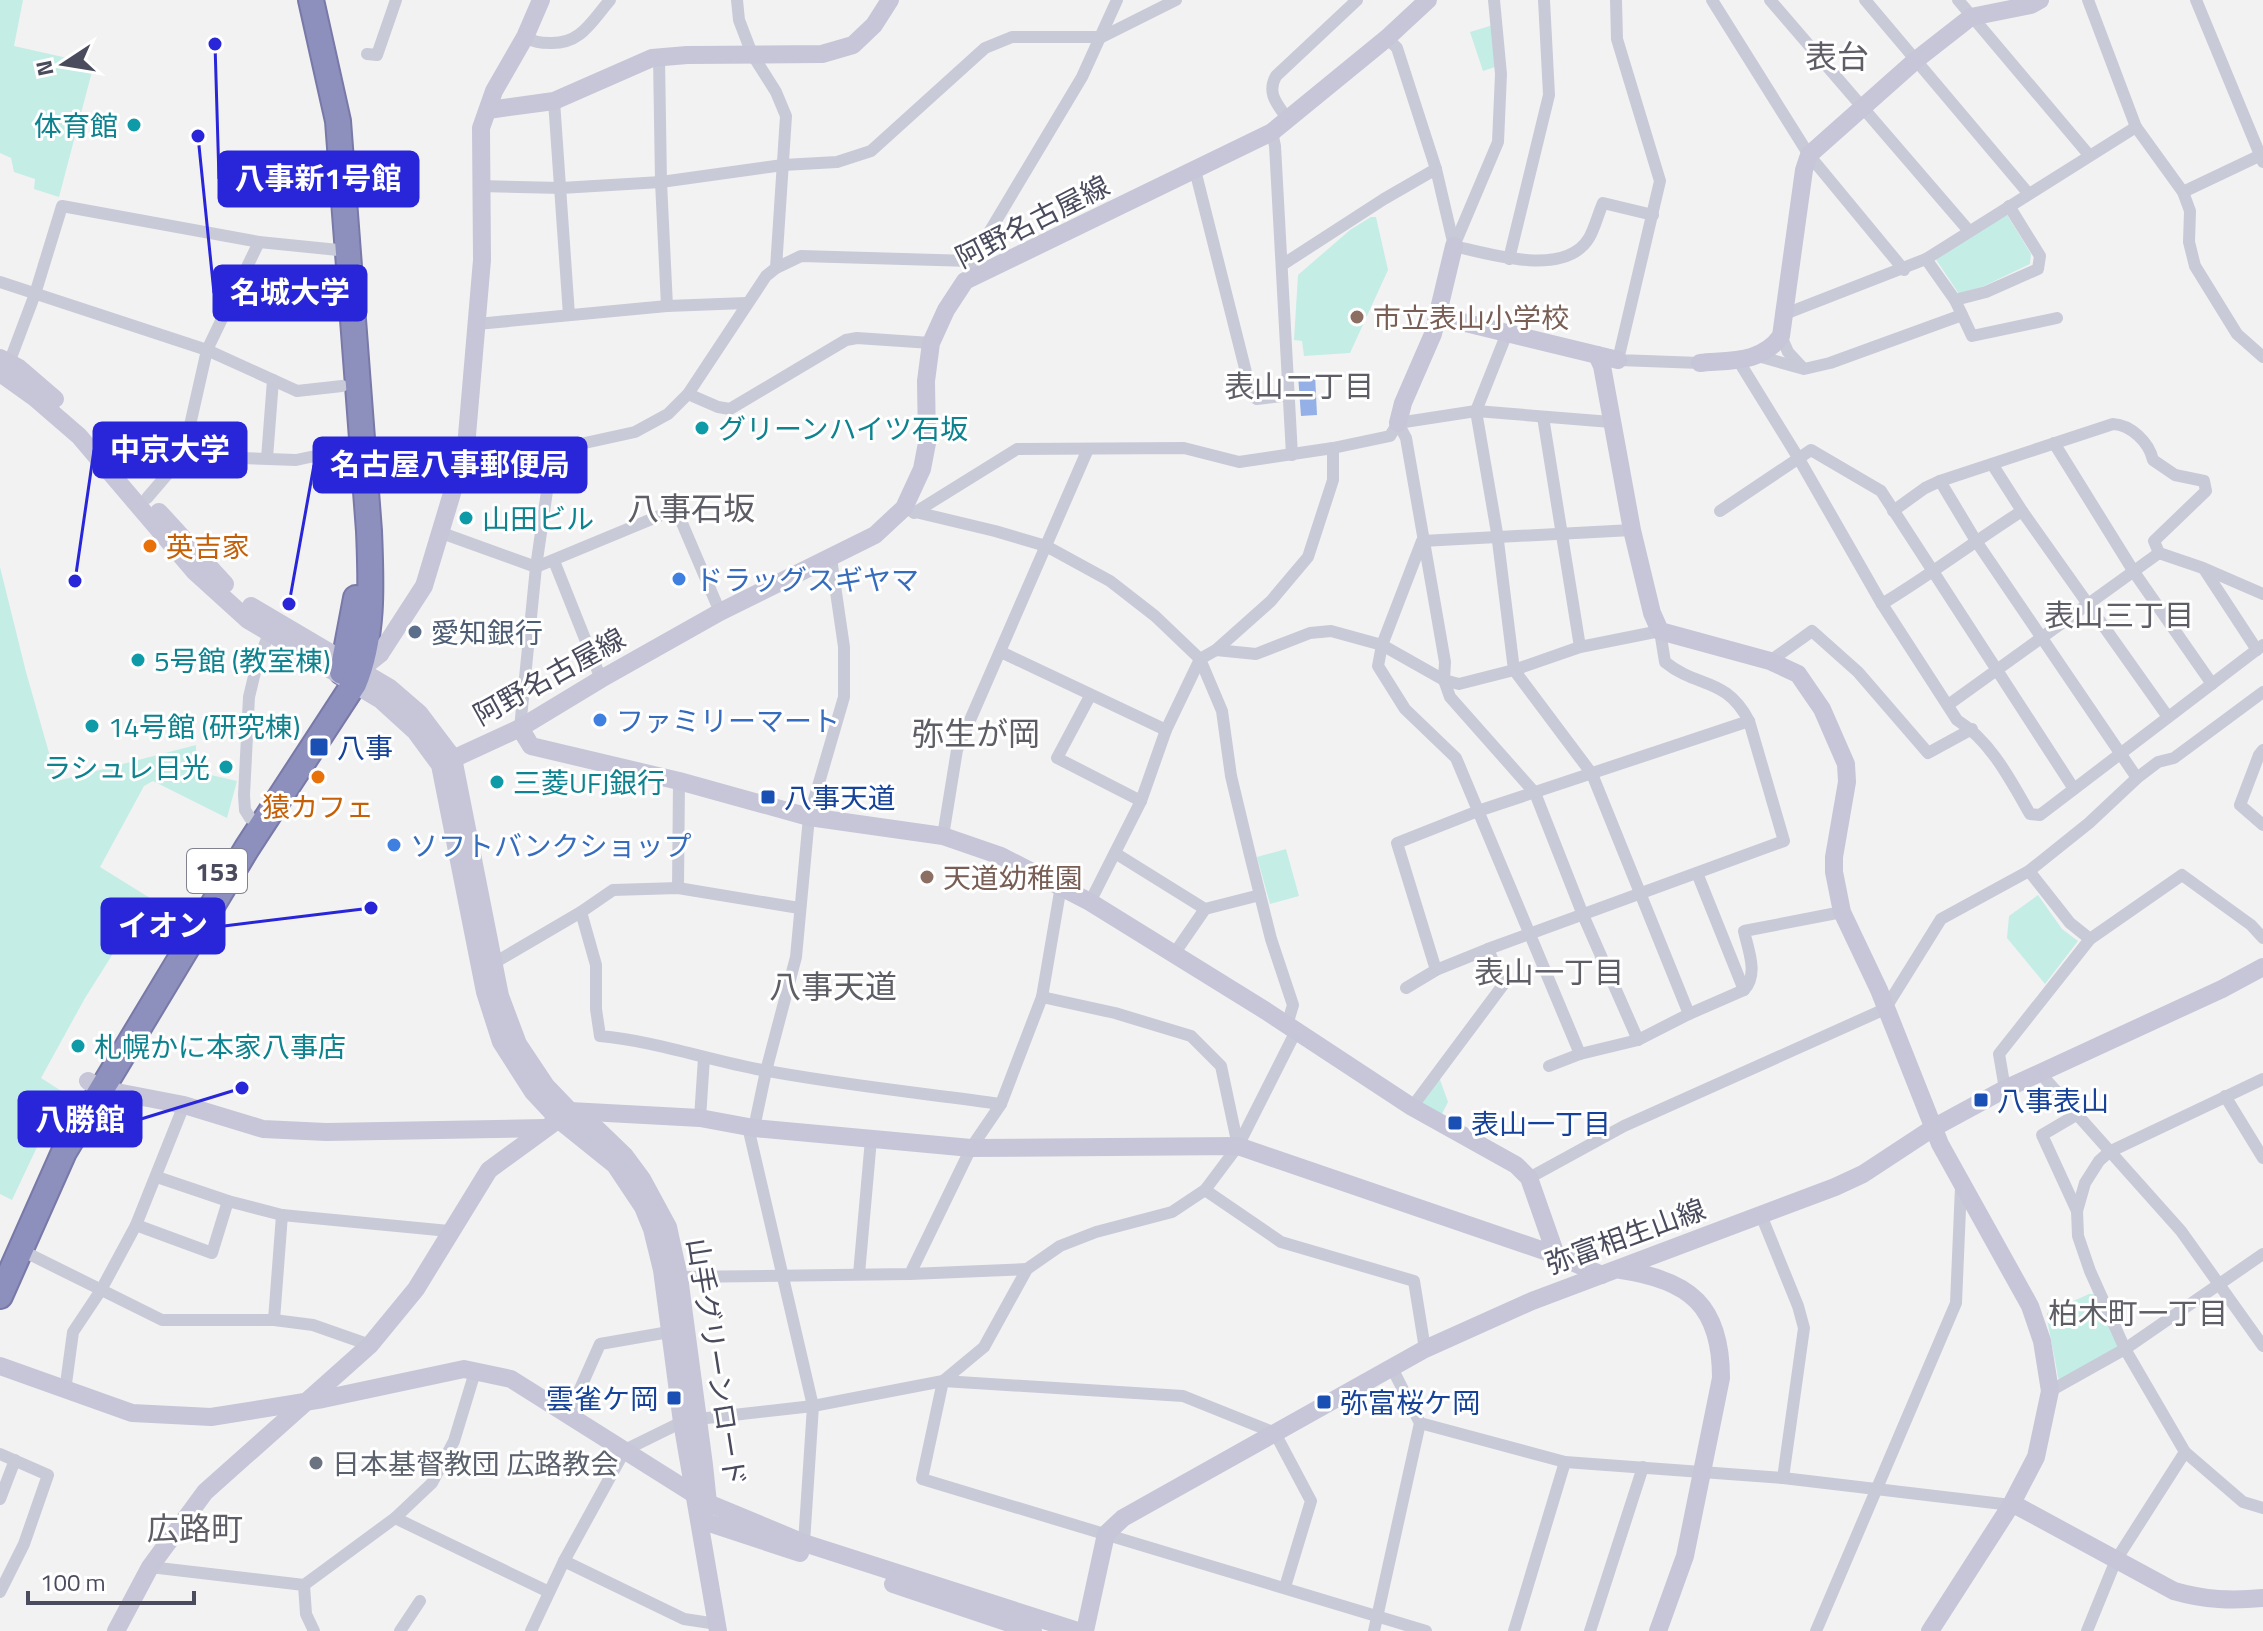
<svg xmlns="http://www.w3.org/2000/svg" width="2263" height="1631" viewBox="0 0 2263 1631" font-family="'Titillium Web','Noto Sans JP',sans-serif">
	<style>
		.green { fill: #c4ede6 }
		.water { fill: #94b0e7 }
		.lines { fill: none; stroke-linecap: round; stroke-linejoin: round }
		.highway-casing { stroke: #7879a8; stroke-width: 28 }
		.street { stroke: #c9cad8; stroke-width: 12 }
		.secondary { stroke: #c6c6d8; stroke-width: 18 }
		.highway { stroke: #8d8fbc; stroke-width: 24 }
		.culture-dot { fill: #0f9aa8; stroke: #fff; stroke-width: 3 }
		.education-dot { fill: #8d6e63; stroke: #fff; stroke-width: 3 }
		.food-dot { fill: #e8710a; stroke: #fff; stroke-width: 3 }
		.shop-dot { fill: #3f7fe0; stroke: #fff; stroke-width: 3 }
		.service-dot { fill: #5c6f8a; stroke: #fff; stroke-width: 3 }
		.transit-dot { fill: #1a4fb4; stroke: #fff; stroke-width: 3 }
		.worship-dot { fill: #6b7280; stroke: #fff; stroke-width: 3 }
		.labels { text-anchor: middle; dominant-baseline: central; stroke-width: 6; stroke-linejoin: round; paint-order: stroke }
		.shield { fill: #fff; stroke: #80828e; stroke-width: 2 }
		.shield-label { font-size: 26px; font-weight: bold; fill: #4a4c5e }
		.culture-label { font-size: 28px; fill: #0d838f; stroke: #fff; text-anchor: start }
		.street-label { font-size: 28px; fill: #4a4c5e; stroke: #fff }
		.education-label { font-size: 28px; fill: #785e54; stroke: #fff; text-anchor: start }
		.food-label { font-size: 28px; fill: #c56008; stroke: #fff; text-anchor: start }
		.shop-label { font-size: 28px; fill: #366cbe; stroke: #fff; text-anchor: start }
		.service-label { font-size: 28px; fill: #4e5e75; stroke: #fff; text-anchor: start }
		.transit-label { font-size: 28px; fill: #164399; stroke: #fff; text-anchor: start }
		.worship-label { font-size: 28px; fill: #5b616d; stroke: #fff; text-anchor: start }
		.neighbourhood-label { font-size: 30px; fill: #5e5e66; stroke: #fff }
		.quarter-label { font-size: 32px; fill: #5e5e66; stroke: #fff }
		.leader { fill: none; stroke: #2926d9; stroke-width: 3 }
		.callout-dot { fill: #2926d9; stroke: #fff; stroke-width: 3 }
		.callout { fill: #2926d9; stroke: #2926d9; stroke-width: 3 }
		.callout-label { font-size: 30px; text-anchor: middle; font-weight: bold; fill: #fff }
	</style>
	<rect width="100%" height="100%" fill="#f3f2f2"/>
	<g class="green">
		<path d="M0 0H23L14 46 94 64 59 197 34 189 35 179 14 172 11 158 0 153Z"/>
		<path d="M1493 25 1498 66 1483 71 1470 32Z"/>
		<path d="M2006 213 2031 254 2030 264 1984 286 1959 294 1935 258Z"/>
		<path d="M1371 217H1376L1388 270 1350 353 1304 356 1302 341 1294 340 1298 275 1350 230Z"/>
		<path d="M0 567 26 672 57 781 196 745V752L211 775 237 781 227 818 153 781 144 786 100 867 171 911 149 944 126 933 85 998 41 1078 63 1092 12 1200 0 1194Z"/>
		<path d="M1286 849 1299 896 1270 904 1257 857Z"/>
		<path d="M2038 895 2062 929 2078 941 2045 984 2007 938 2009 916Z"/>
		<path d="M1439 1077 1448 1102 1440 1118 1418 1106Z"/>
		<path d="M2089 1294H2097L2120 1343 2117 1350 2062 1382 2058 1378C2057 1366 2046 1320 2047 1313Z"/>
	</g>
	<path class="water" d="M1315 374 1317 415 1301 416 1298 375Z"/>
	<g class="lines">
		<defs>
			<g id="highway">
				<path d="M342 672 356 598"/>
				<path d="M0 1296 64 1152 247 848 354 684C374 637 371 581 369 531L338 121 311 0"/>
			</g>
		</defs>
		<use href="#highway" class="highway-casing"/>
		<g class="street">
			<path d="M737 0 739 20 752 54 776 92 786 116 776 268"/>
			<path d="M1616 0 1617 39 1660 181 1618 360 1700 363"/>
			<path d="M1712 0 1809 155 1904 270"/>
			<path d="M1770 0 1969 231"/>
			<path d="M1865 0 2028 193"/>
			<path d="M1958 0 2089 155"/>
			<path d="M2088 0 2136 127 2183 192 2190 211 2189 242 2195 266 2237 334 2263 357"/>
			<path d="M2196 0 2263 162"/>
			<path d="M525 37C534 42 540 43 550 43 581 44 591 22 610 0"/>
			<path d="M1387 38 1397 48 1436 169 1454 246"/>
			<path d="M367 54 377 55 396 0"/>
			<path d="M659 58 661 182 667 306"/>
			<path d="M554 101 569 315"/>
			<path d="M1289 121C1278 105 1266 94 1276 76L1357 0"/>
			<path d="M1272 132 1275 146 1292 455"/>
			<path d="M1195 170 1252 396 1257 399 1289 395"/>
			<path d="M479 186 561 188 661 182 783 165 837 162 871 151 985 48 1012 37H1102L1176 0"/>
			<path d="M2183 192 2263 154"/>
			<path d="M1454 246 1498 142 1501 74 1494 0"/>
			<path d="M1454 246C1489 254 1565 278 1589 238 1595 228 1598 214 1603 203L1653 215"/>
			<path d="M1509 259 1549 95 1544 0"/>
			<path d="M1926 259 1955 300 1972 336 2057 318"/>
			<path d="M1282 265 1384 199 1436 169"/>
			<path d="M969 266 1082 77 1117 0"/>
			<path d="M0 282 207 350 273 380 267 458"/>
			<path d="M1955 300 1986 292 2038 269 2040 256 2009 206"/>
			<path d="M1785 314 1926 259 2136 127"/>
			<path d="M477 324 667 306 746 303"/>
			<path d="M1507 333 1476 411 1497 533 1514 670 1592 774 1689 1014"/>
			<path d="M1781 336 1788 352 1802 367"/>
			<path d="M1758 356 1804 369 1830 363 1962 315"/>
			<path d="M1738 360 1799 459 1882 604 1957 720C1991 741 2011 781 2030 814L2040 815 2263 645"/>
			<path d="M9 363 35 294 62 206 259 242 348 251"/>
			<path d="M273 380 297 391 342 386"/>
			<path d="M688 394 718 407 730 409 846 340 857 338 931 343"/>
			<path d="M1543 417 1580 647"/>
			<path d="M1398 423 1406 438 1445 662 1444 680 1450 697 1535 793 1583 915 1638 1040"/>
			<path d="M2054 443 2134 572 2212 684"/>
			<path d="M466 447 553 450 635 432 668 414 688 394 766 276 776 268 801 256 971 261"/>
			<path d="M183 456 296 460 315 456"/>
			<path d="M1992 464 2022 511 2168 717"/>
			<path d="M1940 481 1976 541 2137 778"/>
			<path d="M147 498 183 456 207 350 259 242"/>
			<path d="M911 511 995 531 1046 546 1110 581 1155 616 1200 659 1222 711 1231 776 1249 851 1271 939 1293 1005 1287 1025"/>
			<path d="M1720 511 1811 450 1881 491 2074 789"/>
			<path d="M1893 511 1925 488 1940 481 2113 424C2131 425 2149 442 2153 460L2175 475 2204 481 2206 491 2154 541 2159 553 1948 705"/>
			<path d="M914 513 1017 449 1184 448 1239 462 1333 448 1390 436 1398 423 1476 411 1611 422"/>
			<path d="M439 532 536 567 676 509 720 612"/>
			<path d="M2159 553 2203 568 2263 594"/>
			<path d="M554 561 601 679"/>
			<path d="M2204 569 2257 650"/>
			<path d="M1882 604C1930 575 1975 541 2022 511"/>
			<path d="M1216 650 1256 654 1310 633 1331 631 1382 645 1444 680 1459 684 1514 670 1580 647 1660 631 1665 662C1698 689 1725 676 1749 721L1784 841 1488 949 1436 970 1406 988"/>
			<path d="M1001 652 1166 730"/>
			<path d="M1770 661 1812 631 1858 672 1928 753 1972 729"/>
			<path d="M1090 696 1057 758 1141 801"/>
			<path d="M520 728 536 567 553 450"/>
			<path d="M2263 750 2259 755 2240 805 2263 825"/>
			<path d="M250 818 245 810 244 795 249 697 256 668 269 633"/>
			<path d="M943 836 957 750 1088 449"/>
			<path d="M1115 853 1205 909"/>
			<path d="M2029 871 2070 923 2090 939"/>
			<path d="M1697 873 1744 990"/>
			<path d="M678 888 679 781"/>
			<path d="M1090 902 1141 801 1166 730 1200 659 1216 650 1271 601 1308 557 1333 480V448"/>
			<path d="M581 912 596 965V1009L600 1036C655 1041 708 1060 762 1070 841 1085 921 1093 1001 1104"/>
			<path d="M1174 954 1205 909 1260 895"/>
			<path d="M494 963 581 912 613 890 678 888 799 908"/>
			<path d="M1436 970 1397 843 1478 811 1749 721"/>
			<path d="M1042 997 1115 1013 1191 1036 1221 1066 1238 1146"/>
			<path d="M1296 1031 1238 1146 1205 1190 1172 1212 1096 1232 1060 1246 1027 1269 984 1347 943 1381 922 1479 1426 1631"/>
			<path d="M1580 1054 1456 758 1405 709 1378 666 1382 645 1422 541 1632 530"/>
			<path d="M1549 1066 1580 1054 1638 1040 1689 1014 1744 990C1759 974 1748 950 1744 931L1842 912"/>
			<path d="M2040 1073 2181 1231 2263 1346"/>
			<path d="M2263 1079 2109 1152 2099 1161 2085 1183 2077 1211 2078 1236 2090 1271 2125 1349 2185 1452 2243 1502 2263 1508"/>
			<path d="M2005 1089 1999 1054 2090 939 2182 875 2251 925 2263 938"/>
			<path d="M2225 1096 2263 1158"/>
			<path d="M1412 1107 1503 985 1488 949"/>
			<path d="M2076 1115 2042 1135 2077 1211"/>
			<path d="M700 1118 704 1058"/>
			<path d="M748 1127 813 1406 804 1543"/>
			<path d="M754 1128 766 1071 796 957 809 817 844 697V647L831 558"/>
			<path d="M157 1177 228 1201 282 1215 449 1231"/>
			<path d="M1529 1178 1624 1126 1885 1009 1941 919 2029 871 2089 823 2137 778 2158 762 2174 758 2263 692"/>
			<path d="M1205 1190 1281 1242 1414 1281 1425 1349"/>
			<path d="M1761 1215 1798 1306 1804 1328 1783 1478"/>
			<path d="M136 1225 212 1253 228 1201"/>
			<path d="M19 1249 162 1320H274L313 1325 370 1345"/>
			<path d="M859 1274 871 1139"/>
			<path d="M910 1274 1027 1269"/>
			<path d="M679 1277 910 1274 971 1148 1001 1104 1042 997 1061 886"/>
			<path d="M274 1320 282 1215"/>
			<path d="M65 1391 73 1332 101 1290 136 1225 184 1105"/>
			<path d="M2050 1391 2125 1349 2263 1254"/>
			<path d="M568 1416 600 1344 669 1332"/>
			<path d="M698 1419 813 1406 943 1381 1183 1396 1275 1433 1311 1501 1285 1587"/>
			<path d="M1420 1423 1565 1462 1783 1478 2011 1505"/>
			<path d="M0 1454 48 1475 24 1544 0 1592"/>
			<path d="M0 1499 15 1460"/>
			<path d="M395 1518 549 1592"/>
			<path d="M564 1561 684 1619 717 1624"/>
			<path d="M150 1567 304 1585 395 1518 432 1483 454 1441 475 1372"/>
			<path d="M304 1585 306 1614 314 1631"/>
			<path d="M400 1631 420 1601"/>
			<path d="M531 1631 564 1561 625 1450 682 1422"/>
			<path d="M1374 1631 1420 1423 1392 1368"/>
			<path d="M1514 1631 1565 1462"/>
			<path d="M1590 1631 1643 1467"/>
			<path d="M1816 1631 1956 1303 1961 1186"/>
			<path d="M2087 1631 2116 1560 2185 1452"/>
		</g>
		<g class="secondary">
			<path d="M488 110 554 101 652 58 687 55 822 54 853 45 874 25 890 0"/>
			<path d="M1437 316 1618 360"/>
			<path d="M1597 355 1602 366 1632 530 1652 613 1660 631 1770 661 1798 674 1822 709 1846 764 1847 782 1834 857V872L1842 912 1879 990 1940 1144 2030 1306 2042 1341 2050 1391 2036 1457 2011 1505 1930 1631"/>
			<path d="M0 358 19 368 55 399"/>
			<path d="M1700 363C1731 360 1762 363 1781 336L1804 170 1809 155 1916 60 1971 17 2031 5 2040 0"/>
			<path d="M0 373 35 398 79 436 194 571 248 620 381 700 415 731 440 765 485 992 501 1042 533 1092 559 1120 615 1165 643 1207 652 1229 662 1270 682 1422 718 1631"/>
			<path d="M1398 423 1403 403 1433 334 1454 246"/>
			<path d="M159 512 225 584"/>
			<path d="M251 606 390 688 419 713 453 758 500 996 518 1044 546 1086 570 1111 598 1130 625 1156 642 1179 668 1227 679 1277 704 1465 708 1503 703 1515"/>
			<path d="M360 670 380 654 424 586 466 447 482 260 481 128 494 91 525 37 541 0"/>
			<path d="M520 728 531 746 679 781 809 817 943 836 1001 856 1090 902 1266 1011 1412 1107 1516 1165 1529 1178 1556 1255 1602 1275"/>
			<path d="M442 764 520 728 601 679 720 612 875 535 904 508 922 469 927 443 926 381 931 343 946 310 965 281 1272 132 1387 38 1428 0"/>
			<path d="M88 1081 101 1089 184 1105 263 1129 326 1132 545 1128"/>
			<path d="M1621 1270C1690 1280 1721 1306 1721 1378L1685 1556 1658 1631"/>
			<path d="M0 1366 132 1413 211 1417 323 1399 464 1369 511 1379 708 1503 804 1543 1078 1631"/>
			<path d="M2011 1505 2019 1507 2174 1591C2205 1600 2232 1601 2263 1598"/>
			<path d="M700 1520 800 1553"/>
			<path d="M893 1584 1033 1631"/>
			<path d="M116 1631 150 1567 205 1492 370 1345 416 1289 489 1170 570 1111 700 1118 754 1128 971 1148 1238 1146 1556 1255"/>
			<path d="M1085 1631 1106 1534 1123 1518 1425 1349 1532 1301 1835 1187 1863 1174 1933 1128 2005 1089 2222 989 2263 967"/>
		</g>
		<use href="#highway" class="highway"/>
	</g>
	<g class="culture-dot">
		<circle cx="134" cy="125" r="8"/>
		<circle cx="702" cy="428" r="8"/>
		<circle cx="466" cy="518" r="8"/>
		<circle cx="138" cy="660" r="8"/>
		<circle cx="92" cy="726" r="8"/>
		<circle cx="226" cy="767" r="8"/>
		<circle cx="497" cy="782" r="8"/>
		<circle cx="78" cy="1046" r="8"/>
	</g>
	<g class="education-dot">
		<circle cx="1357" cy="317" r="8"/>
		<circle cx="927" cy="877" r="8"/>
	</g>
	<g class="food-dot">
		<circle cx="150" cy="546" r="8"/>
		<circle cx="318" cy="777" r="8"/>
	</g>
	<g class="shop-dot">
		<circle cx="679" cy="579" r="8"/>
		<circle cx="600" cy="720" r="8"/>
		<circle cx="394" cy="845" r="8"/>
	</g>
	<circle class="service-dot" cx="415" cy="632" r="8"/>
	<g class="transit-dot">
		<rect x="309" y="737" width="20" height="20" rx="4"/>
		<rect x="760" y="789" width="16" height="16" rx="4"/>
		<rect x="1973" y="1092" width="16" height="16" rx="4"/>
		<rect x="1447" y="1115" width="16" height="16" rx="4"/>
		<rect x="666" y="1390" width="16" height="16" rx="4"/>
		<rect x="1316" y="1394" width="16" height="16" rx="4"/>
	</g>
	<circle class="worship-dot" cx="316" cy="1463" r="8"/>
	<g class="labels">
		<rect class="shield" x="187" y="849" width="60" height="44" rx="6"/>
		<g class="shield-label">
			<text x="217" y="871">153</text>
		</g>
		<g class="culture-label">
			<text x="118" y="125" text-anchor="end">体育館</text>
			<text x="718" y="428">グリーンハイツ石坂</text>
			<text x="482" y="518">山田ビル</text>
			<text x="154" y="660">5号館 (教室棟)</text>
			<text x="108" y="726">14号館 (研究棟)</text>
			<text x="210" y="767" text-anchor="end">ラシュレ日光</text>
			<text x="513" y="782">三菱UFJ銀行</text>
			<text x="94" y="1046">札幌かに本家八事店</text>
		</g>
		<g class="street-label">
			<text transform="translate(1032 221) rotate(-27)">阿野名古屋線</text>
			<text transform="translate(549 676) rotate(-29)">阿野名古屋線</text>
			<text transform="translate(1625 1236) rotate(-20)">弥富相生山線</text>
			<text transform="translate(717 1362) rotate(81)">山手グリーンロード</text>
		</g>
		<g class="education-label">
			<text x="1373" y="317">市立表山小学校</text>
			<text x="943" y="877">天道幼稚園</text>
		</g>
		<g class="food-label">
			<text x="166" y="546">英吉家</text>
			<text x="318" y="806" text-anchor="middle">猿カフェ</text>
		</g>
		<g class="shop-label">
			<text x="695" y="579">ドラッグスギヤマ</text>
			<text x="616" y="720">ファミリーマート</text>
			<text x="410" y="845">ソフトバンクショップ</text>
		</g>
		<g class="service-label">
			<text x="431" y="632">愛知銀行</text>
		</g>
		<g class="transit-label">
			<text x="337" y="747">八事</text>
			<text x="784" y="797">八事天道</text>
			<text x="1997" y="1100">八事表山</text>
			<text x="1471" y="1123">表山一丁目</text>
			<text x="658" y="1398" text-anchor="end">雲雀ケ岡</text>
			<text x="1340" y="1402">弥富桜ケ岡</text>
		</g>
		<g class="worship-label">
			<text x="332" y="1463">日本基督教団 広路教会</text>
		</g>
		<g class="neighbourhood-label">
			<text x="1299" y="386">表山二丁目</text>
			<text x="2119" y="615">表山三丁目</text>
			<text x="1549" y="972">表山一丁目</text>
			<text x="2138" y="1313">柏木町一丁目</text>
		</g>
		<g class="quarter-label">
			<text x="1837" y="56">表台</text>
			<text x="691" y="508">八事石坂</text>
			<text x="976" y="733">弥生が岡</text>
			<text x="833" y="986">八事天道</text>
			<text x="195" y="1528">広路町</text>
		</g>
	</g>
	<path class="leader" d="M215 44L219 179M198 136L214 293M75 581L94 450M289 604L314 465M371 908L224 926M242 1088L141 1119"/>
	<g class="callout-dot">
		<circle cx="215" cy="44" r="8"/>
		<circle cx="198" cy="136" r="8"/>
		<circle cx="75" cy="581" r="8"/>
		<circle cx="289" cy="604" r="8"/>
		<circle cx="371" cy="908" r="8"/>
		<circle cx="242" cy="1088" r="8"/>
	</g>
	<g class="callout">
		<rect x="219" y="152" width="199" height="54" rx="8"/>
		<rect x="214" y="266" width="152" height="54" rx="8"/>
		<rect x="94" y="423" width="152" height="54" rx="8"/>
		<rect x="314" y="438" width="272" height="54" rx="8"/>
		<rect x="102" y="899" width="122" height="54" rx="8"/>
		<rect x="19" y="1092" width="122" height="54" rx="8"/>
	</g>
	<g class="callout-label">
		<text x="318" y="189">八事新1号館</text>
		<text x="290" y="303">名城大学</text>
		<text x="170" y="460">中京大学</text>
		<text x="450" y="475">名古屋八事郵便局</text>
		<text x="163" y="936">イオン</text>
		<text x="80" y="1130">八勝館</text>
	</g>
	<g transform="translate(64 64) rotate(258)" stroke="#ffffff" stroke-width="6" paint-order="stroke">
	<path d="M0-6L14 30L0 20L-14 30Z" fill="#4a4c5e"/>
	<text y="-12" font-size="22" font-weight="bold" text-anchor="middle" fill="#4a4c5e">N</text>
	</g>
	<path d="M28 1591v12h166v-12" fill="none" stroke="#4a4c5e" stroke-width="4"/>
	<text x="40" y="1591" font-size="24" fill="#4a4c5e" stroke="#ffffff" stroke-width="6" paint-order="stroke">100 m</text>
</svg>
